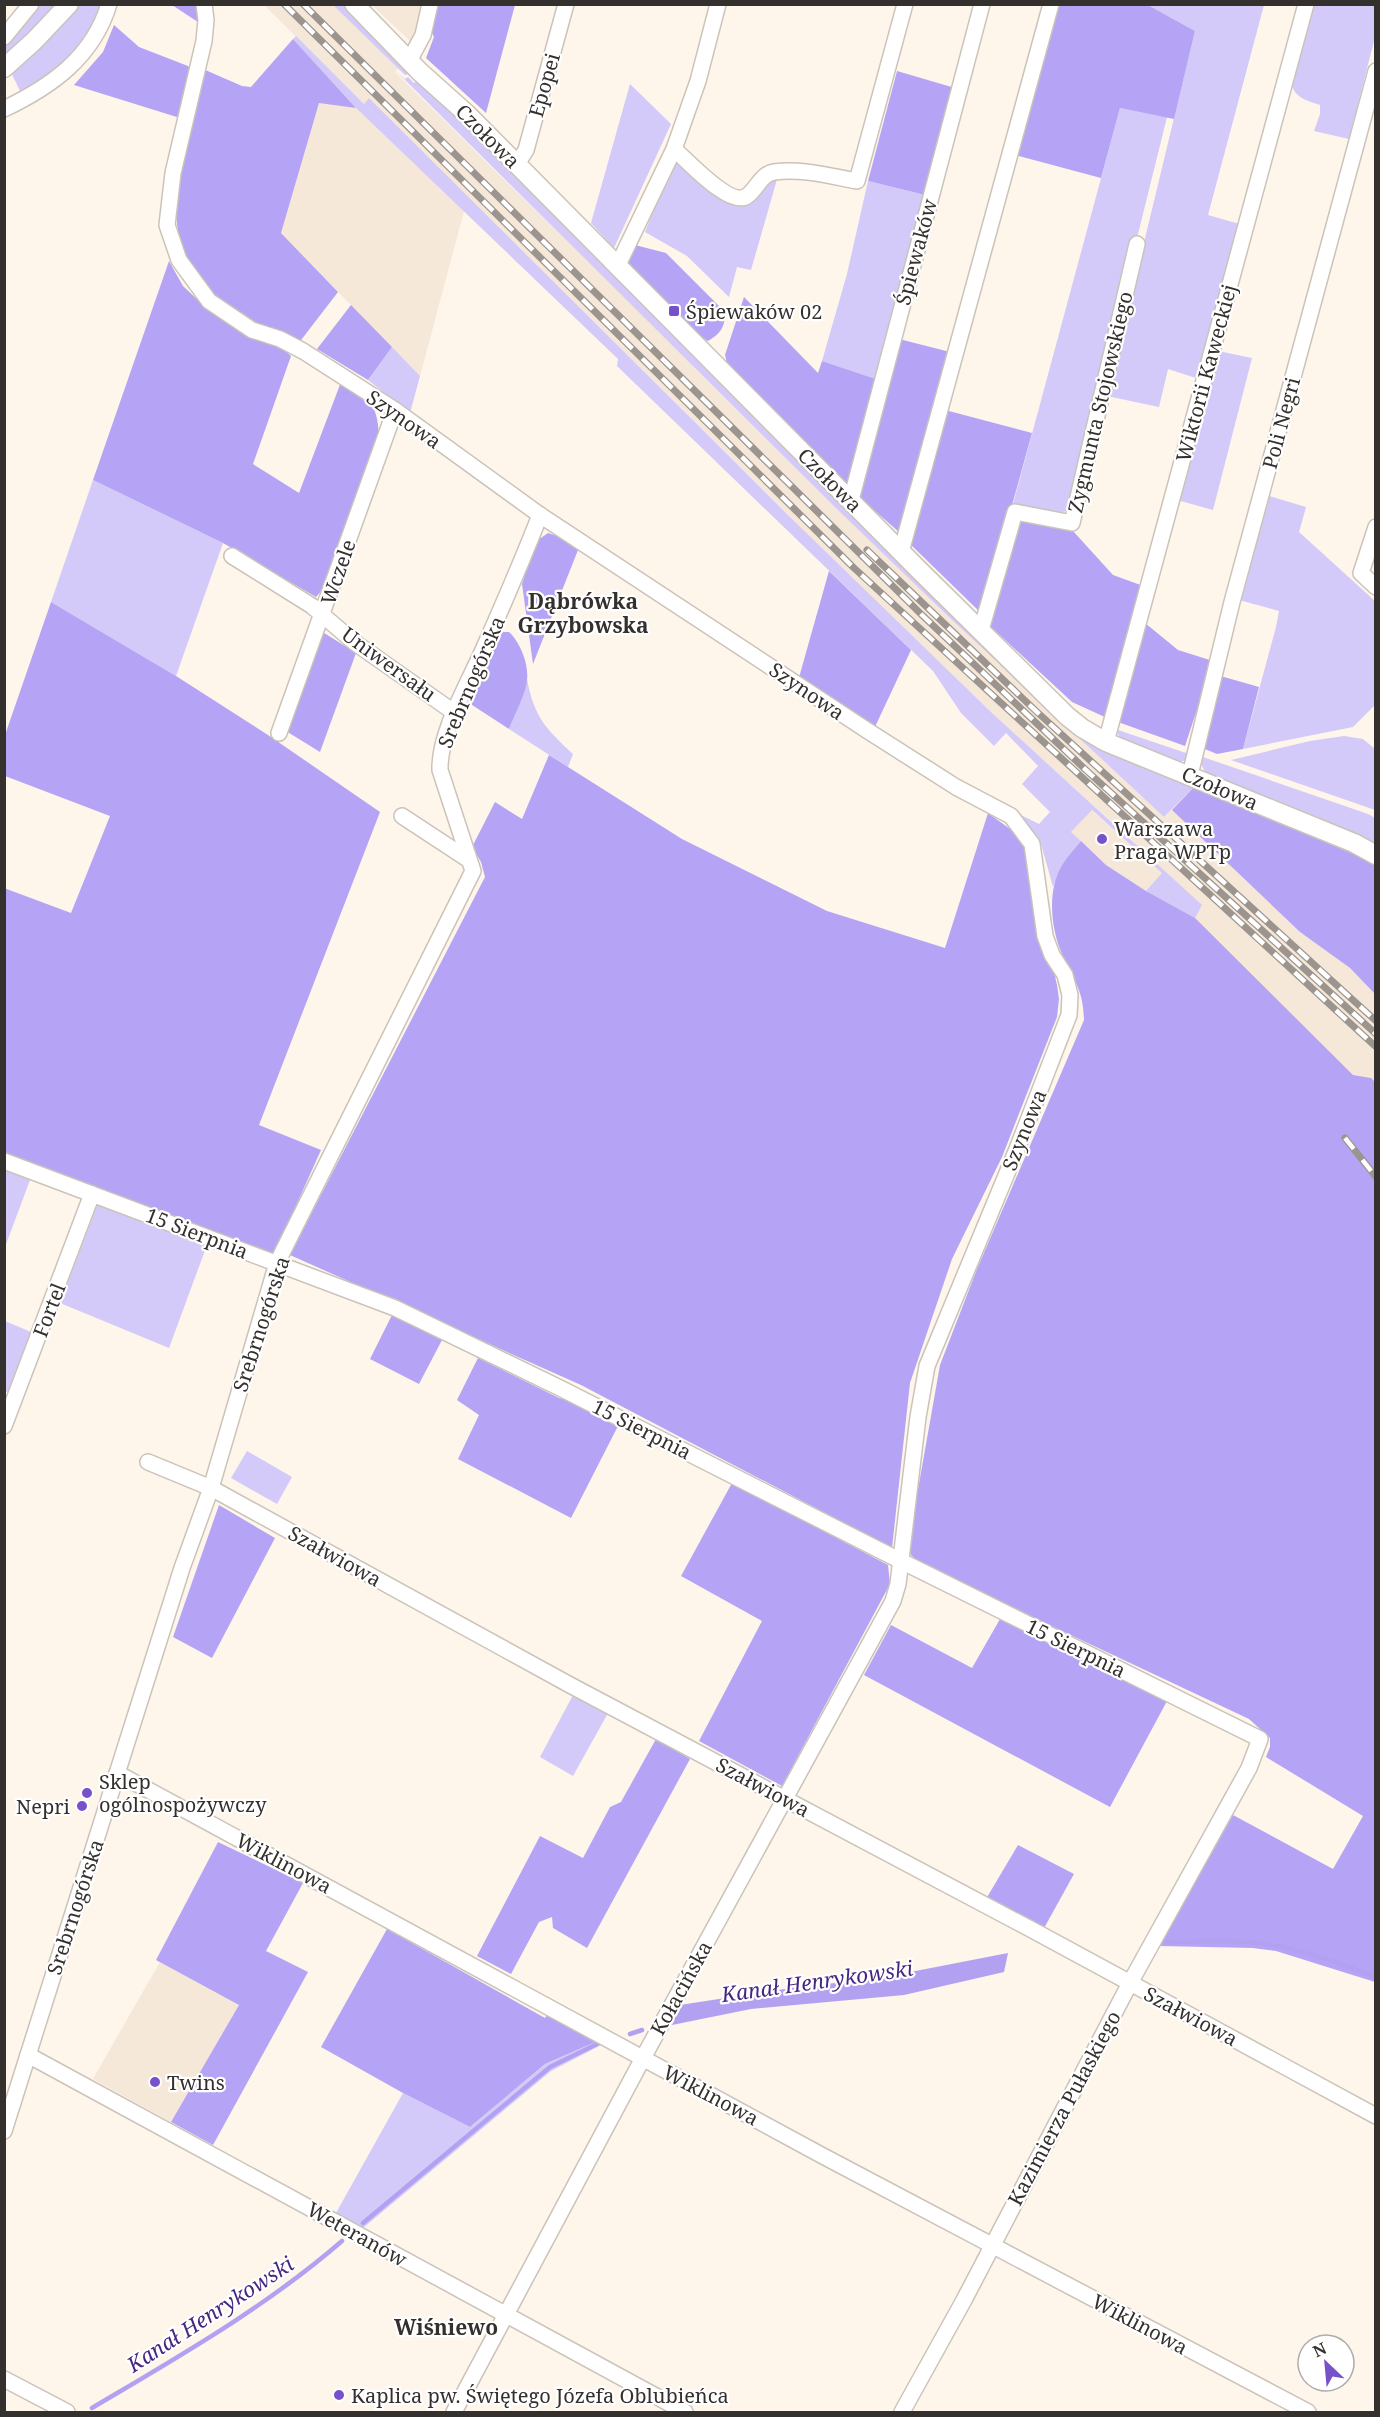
<svg xmlns="http://www.w3.org/2000/svg" width="1380" height="2417" viewBox="0 0 1380 2417" font-family="'Noto Serif',serif">
	<style>
		.built { fill: #f6e8d8 }
		.green { fill: #d3cafa }
		.forest { fill: #b5a4f5 }
		.water { fill: #b2a1f1 }
		.lines { fill: none; stroke-linecap: round; stroke-linejoin: round }
		.stream { stroke: #b2a1f1; stroke-width: 4.5 }
		.minor-casing { stroke: #cbc3b9; stroke-width: 18 }
		.tertiary-casing { stroke: #cbc3b9; stroke-width: 21 }
		.minor { stroke: #fff; stroke-width: 15 }
		.tertiary { stroke: #fff; stroke-width: 18 }
		.rail-casing { stroke: #9c958f; stroke-width: 7 }
		.rail { stroke: #fff; stroke-width: 4.5; stroke-dasharray: 14; stroke-linecap: butt }
		.poi-dot { fill: #7651ca; stroke: #fff; stroke-width: 2 }
		.labels { text-anchor: middle; dominant-baseline: central; stroke-width: 4.5; stroke-linejoin: round; paint-order: stroke }
		.street-label { font-size: 20px; fill: #34302d; stroke: #fff }
		.poi-label { font-size: 20px; fill: #34302d; stroke: #fff; text-anchor: start }
		.neighbourhood-label { font-size: 21px; font-weight: bold; fill: #34302d; stroke: #fff }
		.water-label { font-size: 21px; font-style: italic; fill: #452782; stroke: #fff }
	</style>
	<rect width="100%" height="100%" fill="#fef5eb"/>
	<g class="built">
		<path d="M264 5H333L399 68 395 72 951 619 1164 817 1172 810 1300 932 1350 968 1375 994V1082L1370 1078 1353 1075 1146 891 1106 865 1071 832 1091 810 1132 846 1135 843 991 712 789 516 370 99 364 104Z"/>
		<path d="M372 5H424L413 44Z"/>
		<path d="M319 102 356 108 464 211 420 376 281 233Z"/>
		<path d="M160 1962 239 2005 171 2122 93 2079Z"/>
	</g>
	<g class="green">
		<path d="M37 5H102C81 53 63 65 21 93L5 60V46L22 29Z"/>
		<path d="M333 5H344L412 73 405 75Z"/>
		<path d="M1148 5H1264L1208 215 1243 225 1199 379 1168 369 1159 407 1107 396 1195 31Z"/>
		<path d="M1310 5H1375V37L1349 139 1314 131 1320 114V105C1305 100 1293 97 1291 81Z"/>
		<path d="M296 36 364 104 369 98 789 516 991 712 1202 905 1195 918 1146 891 1162 873 1092 810 1071 832 1081 841 1061 867 1053 887 1041 844 1017 813 1039 824 1050 812 1022 784 1038 766 1006 733 994 746 961 713 933 671 617 366 618 359 356 108 293 39Z"/>
		<path d="M396 71 405 79 408 77 414 83 419 79 1081 739 1194 787 1164 817 951 619 838 510Z"/>
		<path d="M630 84 671 124 614 248 591 223Z"/>
		<path d="M1120 108 1167 117 1084 452 1066 511 1057 514 1013 504Z"/>
		<path d="M677 162C694 177 721 212 746 203 757 199 769 184 778 176L751 270 737 267 729 297 687 256 645 232 671 166Z"/>
		<path d="M868 181 925 195 879 380 822 361 847 274Z"/>
		<path d="M392 347 420 376 410 413 368 380Z"/>
		<path d="M1218 351 1252 358 1213 510 1177 500Z"/>
		<path d="M93 480 223 543 176 676 51 602Z"/>
		<path d="M1266 495 1306 507 1299 532 1375 601V705L1353 727 1243 749 1276 627 1279 611 1239 600Z"/>
		<path d="M527 679C534 717 546 729 573 754L568 767 509 729Z"/>
		<path d="M1115 729 1189 754 1184 761H1177L1121 739Z"/>
		<path d="M1344 736 1363 739 1375 749V810L1231 760 1310 741Z"/>
		<path d="M1200 756 1368 814 1375 818V845L1205 772 1200 762Z"/>
		<path d="M5 1170 30 1180 5 1247 4 1170Z"/>
		<path d="M98 1203 207 1245 169 1348 60 1303Z"/>
		<path d="M5 1321 31 1332 8 1392 4 1391Z"/>
		<path d="M247 1451 292 1477 277 1504 231 1478Z"/>
		<path d="M573 1695 608 1713 573 1776 540 1757Z"/>
		<path d="M600 2040 605 2043 551 2071 363 2228 336 2213 403 2093 470 2127 545 2064Z"/>
	</g>
	<g class="forest">
		<path d="M172 5H198L201 24Z"/>
		<path d="M434 5H515L486 113 426 58 434 37 428 25Z"/>
		<path d="M1056 5H1148L1195 31 1174 119 1120 108 1101 178 1015 155Z"/>
		<path d="M114 25 139 47 188 66 192 71 180 118 74 85 103 52Z"/>
		<path d="M293 39 356 108 319 103 281 233 338 292 298 344C268 330 226 309 204 285 151 227 186 135 203 69L242 86 251 87Z"/>
		<path d="M897 71 955 88 925 195 868 181Z"/>
		<path d="M635 245 666 253 725 312C725 327 721 333 708 341L701 337 625 260Z"/>
		<path d="M169 261 183 286 202 304 253 338 280 346 291 356 253 464 299 493 341 382C368 401 377 400 379 435L324 588 316 597 223 543 93 480Z"/>
		<path d="M744 297 818 373 822 361 879 380 850 478 846 483 728 367 725 355Z"/>
		<path d="M351 305 392 347 368 380 317 349Z"/>
		<path d="M899 339 950 352 900 533 856 494Z"/>
		<path d="M945 410 1032 433 982 614 908 542Z"/>
		<path d="M1025 519 1073 531 1113 575 1146 587 1107 718 1072 702 989 625 1016 522Z"/>
		<path d="M548 533 560 537 578 550 533 664 522 584 535 542Z"/>
		<path d="M829 571 911 650 874 729 798 681Z"/>
		<path d="M51 602 176 676 271 737 380 812 259 1125 321 1150 273 1257 5 1155 4 888 71 913 110 816 5 776V735Z"/>
		<path d="M1145 623 1178 650 1213 661 1185 746 1118 722Z"/>
		<path d="M321 631 356 653 320 752 286 731Z"/>
		<path d="M501 632H509C520 642 529 664 527 680 526 694 514 715 509 729L469 703 497 636Z"/>
		<path d="M1217 675 1259 687 1243 749 1217 754 1200 747Z"/>
		<path d="M549 755 682 839 827 911 945 948 988 813 1024 839 1057 985 1059 999 1057 1017 1002 1157 952 1259 910 1383 892 1548 581 1385 290 1255 485 877 481 862 472 847 495 802 522 819Z"/>
		<path d="M1194 787 1375 863V994L1350 968 1300 932 1172 810Z"/>
		<path d="M1081 841 1106 865 1146 891 1195 918 1353 1075 1371 1078 1375 1082V1982L1276 1951 1253 1948 1159 1946 1233 1815 1333 1869 1363 1816 1266 1757 1270 1747V1738L1249 1719 922 1565 911 1555 908 1546 940 1365 977 1269 1084 1020C1083 988 1074 982 1062 954 1051 929 1047 892 1061 867 1066 858 1074 850 1081 841Z"/>
		<path d="M392 1315 442 1340 419 1384 370 1359Z"/>
		<path d="M478 1358 559 1398 570 1401 618 1426 571 1518 458 1459 479 1415 457 1400Z"/>
		<path d="M732 1483 888 1565 890 1584 782 1786 699 1741 762 1621 681 1576Z"/>
		<path d="M219 1505 275 1538 212 1658 173 1637Z"/>
		<path d="M1000 1619 1167 1701 1110 1807 864 1675 891 1625 972 1668Z"/>
		<path d="M656 1739 690 1759 587 1948 553 1928 552 1917 539 1922 511 1974 477 1956 540 1836 583 1858 610 1807 621 1802Z"/>
		<path d="M218 1842 303 1883 266 1951 308 1972 213 2145 171 2122 239 2005 156 1960Z"/>
		<path d="M1018 1845 1074 1874 1043 1930 986 1899Z"/>
		<path d="M387 1929 545 2018 550 2011 600 2040 545 2064 470 2127 403 2093 321 2047Z"/>
	</g>
	<path class="water" d="M1008 1953 1004 1972 904 1995 751 2009 672 2025 680 2005 817 1984 859 1982Z"/>
	<g class="lines">
		<g class="stream">
			<path d="M1167 1942C1194 1942 1223 1940 1251 1942 1292 1946 1337 1962 1376 1977"/>
			<path d="M630 2034 642 2030"/>
			<path d="M363 2223 550 2067 601 2042"/>
			<path d="M92 2408C178 2357 266 2307 342 2241"/>
		</g>
		<defs>
			<g id="minor">
				<path d="M204 4 206 20 204 41 173 173 167 225 179 260 209 301 252 330 280 339 303 351 395 410 540 515 868 731 956 787 1011 816 1032 844 1045 936 1052 955 1065 975 1070 995 1069 1015 1017 1149 927 1366 918 1417 898 1584 893 1601 643 2058 454 2412"/>
				<path d="M4 37 31 4"/>
				<path d="M409 61 423 35 430 4"/>
				<path d="M4 109C52 86 93 57 109 4"/>
				<path d="M674 149C687 160 730 208 747 196 757 189 761 174 774 172 801 168 830 176 857 181L905 4"/>
				<path d="M517 164 526 150 566 4"/>
				<path d="M617 267 674 149 698 81 718 4"/>
				<path d="M851 500 982 4"/>
				<path d="M1376 527 1361 573 1376 587"/>
				<path d="M901 552 1051 4"/>
				<path d="M232 556 312 606 354 642 455 713"/>
				<path d="M981 630 1015 512 1072 523 1137 244"/>
				<path d="M279 733 395 410"/>
				<path d="M1106 742 1306 4"/>
				<path d="M1190 775 1232 602 1376 71"/>
				<path d="M402 816 469 860"/>
				<path d="M4 1161 395 1308 560 1388 899 1560 1260 1739 1249 1768 1130 1983 964 2300 902 2412"/>
				<path d="M4 1426 92 1194"/>
				<path d="M148 1462 211 1488 570 1685 1038 1933 1376 2116"/>
				<path d="M117 1773 823 2156 1308 2412"/>
				<path d="M28 2055 685 2412"/>
				<path d="M4 2131 182 1568 211 1488 277 1263 473 871 440 770C439 733 468 684 483 650 503 605 522 561 540 515"/>
				<path d="M4 2379 67 2412"/>
			</g>
			<g id="tertiary">
				<path d="M354 4 420 72 467 114 918 569 1067 716 1082 728 1106 742 1354 843 1376 855"/>
				<path d="M4 68 34 41 69 4"/>
			</g>
		</defs>
		<use href="#minor" class="minor-casing"/>
		<use href="#tertiary" class="tertiary-casing"/>
		<use href="#minor" class="minor"/>
		<use href="#tertiary" class="tertiary"/>
		<defs>
			<g id="rail">
				<path d="M284 4 854 568 1376 1047"/>
				<path d="M303 4 922 615 1087 771 1376 1034"/>
				<path d="M867 550 1037 712 1376 1021"/>
				<path d="M1345 1138 1376 1177"/>
			</g>
		</defs>
		<use href="#rail" class="rail-casing"/>
		<use href="#rail" class="rail"/>
	</g>
	<g class="poi-dot">
		<rect x="668" y="305" width="12" height="12" rx="3"/>
		<circle cx="1102" cy="839" r="6"/>
		<circle cx="87" cy="1793" r="6"/>
		<circle cx="82" cy="1806" r="6"/>
		<circle cx="155" cy="2082" r="6"/>
		<circle cx="339" cy="2395" r="6"/>
	</g>
	<g class="labels">
		<g class="street-label">
			<text transform="translate(544 85) rotate(-74)">Epopei</text>
			<text transform="translate(488 136) rotate(45)">Czołowa</text>
			<text transform="translate(916 252) rotate(-75)">Śpiewaków</text>
			<text transform="translate(1206 373) rotate(-75)">Wiktorii Kaweckiej</text>
			<text transform="translate(1100 402) rotate(-77)">Zygmunta Stojowskiego</text>
			<text transform="translate(404 419) rotate(35)">Szynowa</text>
			<text transform="translate(1281 423) rotate(-75)">Poli Negri</text>
			<text transform="translate(830 480) rotate(45)">Czołowa</text>
			<text transform="translate(338 572) rotate(-71)">Wczele</text>
			<text transform="translate(389 664) rotate(36)">Uniwersału</text>
			<text transform="translate(471 682) rotate(-67)">Srebrnogórska</text>
			<text transform="translate(807 691) rotate(34)">Szynowa</text>
			<text transform="translate(1220 788) rotate(23)">Czołowa</text>
			<text transform="translate(1024 1130) rotate(-68)">Szynowa</text>
			<text transform="translate(197 1233) rotate(21)">15 Sierpnia</text>
			<text transform="translate(49 1310) rotate(-69)">Fortel</text>
			<text transform="translate(261 1324) rotate(-72)">Srebrnogórska</text>
			<text transform="translate(642 1429) rotate(27)">15 Sierpnia</text>
			<text transform="translate(335 1556) rotate(29)">Szałwiowa</text>
			<text transform="translate(1076 1648) rotate(26)">15 Sierpnia</text>
			<text transform="translate(763 1787) rotate(28)">Szałwiowa</text>
			<text transform="translate(284 1863) rotate(28)">Wiklinowa</text>
			<text transform="translate(75 1907) rotate(-72)">Srebrnogórska</text>
			<text transform="translate(681 1988) rotate(-61)">Kołacińska</text>
			<text transform="translate(1191 2016) rotate(28)">Szałwiowa</text>
			<text transform="translate(711 2095) rotate(28)">Wiklinowa</text>
			<text transform="translate(1064 2108) rotate(-62)">Kazimierza Pułaskiego</text>
			<text transform="translate(357 2234) rotate(29)">Weteranów</text>
			<text transform="translate(1140 2324) rotate(28)">Wiklinowa</text>
		</g>
		<g class="poi-label">
			<text x="686" y="311">Śpiewaków 02</text>
			<text x="1114" y="828">Warszawa<tspan x="1114" dy="23">Praga WPTp</tspan></text>
			<text x="99" y="1781">Sklep<tspan x="99" dy="23">ogólnospożywczy</tspan></text>
			<text x="70" y="1806" text-anchor="end">Nepri</text>
			<text x="167" y="2082">Twins</text>
			<text x="351" y="2395">Kaplica pw. Świętego Józefa Oblubieńca</text>
		</g>
		<g class="neighbourhood-label">
			<text x="583" y="601">Dąbrówka<tspan x="583" dy="24">Grzybowska</tspan></text>
			<text x="446" y="2327">Wiśniewo</text>
		</g>
		<g class="water-label">
			<text transform="translate(817 1981) rotate(-8)">Kanał Henrykowski</text>
			<text transform="translate(210 2314) rotate(-33)">Kanał Henrykowski</text>
		</g>
	</g>
	<rect width="1380" height="2417" fill="none" stroke="#34302d" stroke-width="12"/>
	<g transform="translate(1326 2363) rotate(334)"><circle r="28" fill="#ffffff" stroke="#aeacab" stroke-width="1.5"/>
	<path d="M0-4.5L10 22L0 15L-10 22Z" fill="#7651ca"/>
	<text y="-9" font-size="16" font-weight="bold" text-anchor="middle" fill="#34302d">N</text>
	</g>
</svg>
